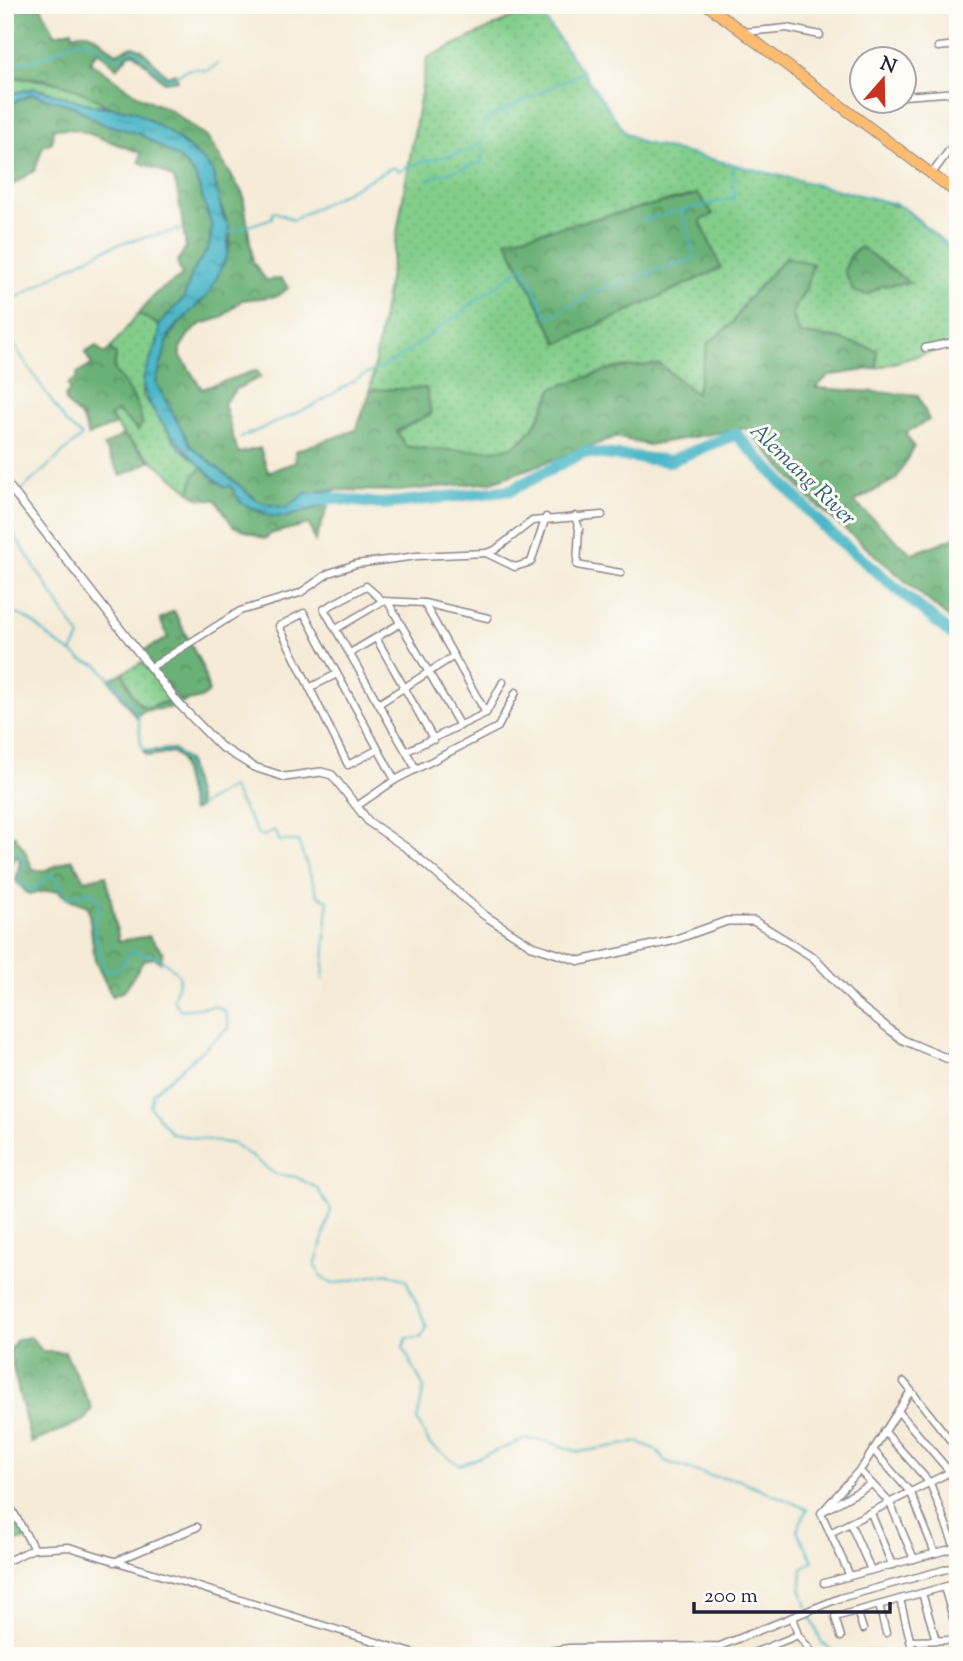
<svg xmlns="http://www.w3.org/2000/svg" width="963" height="1661" viewBox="0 0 963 1661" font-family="'Sorts Mill Goudy',serif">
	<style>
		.grass { fill: url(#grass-dots); stroke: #527863; stroke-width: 2; fill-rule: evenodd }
		.forest { fill: url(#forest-crowns); stroke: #466a59; stroke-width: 2 }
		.water { fill: url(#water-ripples); stroke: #366c82; stroke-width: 2 }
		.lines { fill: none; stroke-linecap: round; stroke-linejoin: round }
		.stream { stroke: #4bb7c8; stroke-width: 2 }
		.river { stroke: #4bb7c8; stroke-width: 12 }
		.minor-casing { stroke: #8c8689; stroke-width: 9 }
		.tertiary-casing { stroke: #8c8689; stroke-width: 10 }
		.primary-casing { stroke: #8c8689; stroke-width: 12 }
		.minor { stroke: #fff; stroke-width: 6 }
		.tertiary { stroke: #fff; stroke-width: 7 }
		.primary { stroke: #fdbc70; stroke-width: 10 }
		.labels { text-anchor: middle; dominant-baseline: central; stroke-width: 6; stroke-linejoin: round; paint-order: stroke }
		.water-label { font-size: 23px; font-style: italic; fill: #325e73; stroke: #fdfcf7 }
	</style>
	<defs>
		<pattern id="grass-dots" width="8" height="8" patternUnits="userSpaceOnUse" patternTransform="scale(1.75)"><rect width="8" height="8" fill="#83ce8b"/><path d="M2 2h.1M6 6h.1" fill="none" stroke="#71b179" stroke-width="1.8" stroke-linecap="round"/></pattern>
		<pattern id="forest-crowns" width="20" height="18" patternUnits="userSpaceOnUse" patternTransform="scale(1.75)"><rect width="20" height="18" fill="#6ab177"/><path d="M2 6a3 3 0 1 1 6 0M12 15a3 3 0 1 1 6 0" fill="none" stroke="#579063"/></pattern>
		<pattern id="water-ripples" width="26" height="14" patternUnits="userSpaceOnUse" patternTransform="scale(1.75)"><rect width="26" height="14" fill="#4bb7c8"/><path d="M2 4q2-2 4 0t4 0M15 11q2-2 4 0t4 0" fill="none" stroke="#3e94a4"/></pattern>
	</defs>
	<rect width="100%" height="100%" fill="#fdfcf7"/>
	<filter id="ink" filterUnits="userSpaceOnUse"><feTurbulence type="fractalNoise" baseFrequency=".0143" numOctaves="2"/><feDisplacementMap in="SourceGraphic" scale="14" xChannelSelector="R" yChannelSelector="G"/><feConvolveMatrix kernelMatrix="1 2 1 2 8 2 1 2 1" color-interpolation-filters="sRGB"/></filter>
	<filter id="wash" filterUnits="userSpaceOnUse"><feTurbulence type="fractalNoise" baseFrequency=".00686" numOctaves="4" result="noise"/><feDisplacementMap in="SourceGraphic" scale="28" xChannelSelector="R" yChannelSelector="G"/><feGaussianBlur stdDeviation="1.57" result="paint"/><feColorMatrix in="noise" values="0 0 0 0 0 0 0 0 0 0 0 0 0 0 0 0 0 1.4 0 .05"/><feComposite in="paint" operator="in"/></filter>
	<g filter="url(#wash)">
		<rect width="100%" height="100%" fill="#f5ebd7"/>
		<g class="grass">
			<path d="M536 6 625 132 640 142 876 199 904 208 958 254V344L877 368V350L836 338 800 334 792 315 806 288 747 300 732 324 708 343 696 394 553 388C543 409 535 433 514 446 502 453 421 450 405 446L397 430 430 414 426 388 370 391 427 58ZM713 214 700 221 720 268 507 240Z"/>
			<path d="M15 78C46 80 82 84 107 105H92L35 88 5 95V80Z"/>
			<path d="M138 314 159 325 160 332 143 381V396L180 448 203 467 194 475 190 492 123 435 111 416 117 411 138 430C143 402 129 391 114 369L116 355 110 349Z"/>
			<path d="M142 662 172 700 146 708 134 699 123 673Z"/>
			<path d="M5 1497 29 1539 5 1543Z"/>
		</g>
		<g class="forest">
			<path d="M5 5H40L55 34 72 30 73 35C92 27 102 43 116 53L133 46 141 49 167 76 175 73 178 80 164 82 135 53H130L117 68 98 51 90 62 137 95 170 110 208 138 243 194 253 262 266 280 282 279 288 288 278 296 242 300 221 318 201 324 189 334 180 348V355L202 389 257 370 261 377 236 389 224 403C230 420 231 438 239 453L260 448 268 472 296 462 295 451 356 430 371 390 426 388 431 414 397 431 405 446C421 450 502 453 514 446 535 433 543 409 553 388L615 368 660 364 696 394 708 343 732 324 747 300 786 257 813 264 806 288 792 315 800 334 836 338 877 350V368L828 376 816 388 918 395 929 420 905 433 914 447 896 479 854 502 912 554 958 536V621L950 619 813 502 746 428 648 445 616 437 492 482 398 491 334 490 306 493 287 508 261 503 191 446 156 383C156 320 221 302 230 241 232 227 223 214 219 201 215 190 212 171 204 162 193 148 147 116 131 111 123 108 113 109 106 105 77 88 40 72 5 79Z"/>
			<path d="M32 94 73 106 101 123 140 134 180 159 195 175 212 227 209 247 192 273 184 298 159 325 138 314 156 293 182 276 177 262 186 247C184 236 178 185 174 180 167 171 149 167 139 162L141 153 79 130 53 128 52 142 43 146 35 170 5 190V106Z"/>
			<path d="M698 194 713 214 700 221 721 268 558 344 506 240Z"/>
			<path d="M861 247 910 283 882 286 867 295 854 292 844 271 851 254Z"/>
			<path d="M96 346 104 354 110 349 116 355 114 369C126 387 140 402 142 424L138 430 117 411 111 416 115 425 88 436C81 411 80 419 66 402L65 396 70 390 68 384 77 378V373L92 365 85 353Z"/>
			<path d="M123 435 151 461 121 476 104 446Z"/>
			<path d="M203 467 217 482 231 486 240 502 270 516 298 514 329 504 315 541 309 524 270 534 265 539 233 526 216 500 198 498 190 492 194 475Z"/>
			<path d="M174 611 202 666 209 692 201 698 180 703 141 652 168 638 160 619Z"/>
			<path d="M123 673C129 687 132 700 145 708L172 700 177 707 143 711 136 717 109 679Z"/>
			<path d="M173 749 188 761 199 808 192 811 180 758 172 752 148 756 143 751Z"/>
			<path d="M14 835 24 849 33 870H46L72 859 85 880 106 875 119 941 149 936 163 952 160 962 155 958 144 960 124 991 112 996 95 961 88 906 66 898 57 890 28 894 16 881 20 861 17 856 5 871V836Z"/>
			<path d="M31 1337 43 1352H65L92 1408 85 1420 31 1443 9 1351 17 1339Z"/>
		</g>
		<path class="water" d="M35 88 92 105 134 111 169 132 205 162 213 173 223 217 229 225 227 256 209 294 170 332 156 383 191 446 254 498 262 503 286 508 306 493 334 490 329 504 286 517 270 516 240 502 231 486 225 487C202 469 135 405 144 376 148 361 162 342 159 325L184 298 192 273 209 247 212 227 195 175 180 159 140 134 101 123 73 106 32 94 5 106V95Z"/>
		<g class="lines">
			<g class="stream">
				<path d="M535 5 625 133 641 142 897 204 958 255"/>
				<path d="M5 64 39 59 73 42 86 40 118 59 134 49 168 80C184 72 189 65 206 71L218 64"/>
				<path d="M428 179C448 171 463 170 482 162L483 145"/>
				<path d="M642 220 734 198V166"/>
				<path d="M228 233 272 218 273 211 293 220 393 167 399 171C425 156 456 160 481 143L484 120 581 73"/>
				<path d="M5 304C42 284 73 263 111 247 126 240 162 234 180 230"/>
				<path d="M5 332 67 424 82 436 19 492"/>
				<path d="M240 438 315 405 362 376 396 360 523 266 548 318 596 291 694 258 683 211"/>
				<path d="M5 488 12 497"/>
				<path d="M5 502 13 496"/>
				<path d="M5 521 80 637 72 652 81 660 98 665 129 700 138 715 141 745 149 752 173 750 185 759 193 806 196 808 231 787 258 834 264 836 274 830 280 841H298L318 896 328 900 323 980"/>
				<path d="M5 613C33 611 46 641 71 652"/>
				<path d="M5 861 7 855 19 852 24 865 18 882 33 890 52 874 60 882 61 890 71 898 86 891 97 896 100 910 92 923 105 971 120 968 131 951C154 954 166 959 180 977L173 1000 181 1010 215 1006 225 1011 229 1027 153 1093 150 1107 172 1134 234 1144 275 1174 296 1177 317 1188 331 1210 315 1266 321 1276 332 1284 387 1273 406 1280 427 1327 421 1338H407L403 1347 424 1388 417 1420 430 1445 460 1465 526 1439 546 1441 579 1452 639 1442 656 1450 665 1461 710 1476 740 1480 807 1509 797 1530 813 1561 802 1569 801 1588 807 1607"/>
				<path d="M809 1613 822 1643 837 1653 875 1650 895 1656"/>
			</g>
			<path class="river" d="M314 501 330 498 382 504 511 490 584 452 670 461 736 434 827 530 950 633H958"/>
		</g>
	</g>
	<g filter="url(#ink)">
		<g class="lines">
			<defs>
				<g id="minor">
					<path d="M745 32 787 28 820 35"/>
					<path d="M938 47 958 45"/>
					<path d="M904 96 958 92"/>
					<path d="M931 175 958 138"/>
					<path d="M925 348 958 341"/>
					<path d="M575 516 579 529 577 565 621 573"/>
					<path d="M486 553 515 567 531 562 546 517"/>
					<path d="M388 602 460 726"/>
					<path d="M424 603 488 618"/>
					<path d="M336 629 383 601"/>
					<path d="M376 638 434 740"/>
					<path d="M350 653 401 623"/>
					<path d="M150 668 240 611 300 593 329 573 356 564 417 556 486 553 495 550 532 521 602 515"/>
					<path d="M309 688 337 674"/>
					<path d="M380 703 454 656"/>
					<path d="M377 750 348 765 279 626 304 613 395 780"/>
					<path d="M407 751 486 713 503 682"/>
					<path d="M416 769 324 609 366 586 383 601 424 603 486 713"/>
					<path d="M357 806 395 780 498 727 516 692"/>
					<path d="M904 1382 958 1450"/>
					<path d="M898 1411 950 1472 958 1492"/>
					<path d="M884 1431 930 1483 955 1548"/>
					<path d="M873 1450 911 1493 935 1553"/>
					<path d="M860 1471 890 1503 914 1559"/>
					<path d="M5 1497 34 1549"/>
					<path d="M825 1510 872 1484"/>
					<path d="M871 1513 892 1565"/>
					<path d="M850 1523 871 1570"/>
					<path d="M830 1533 958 1468"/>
					<path d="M5 1562 33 1549 69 1547 422 1656"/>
					<path d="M114 1562 197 1527"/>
					<path d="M850 1576 821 1513 863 1466 910 1392"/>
					<path d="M824 1583 958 1547"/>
					<path d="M944 1587 958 1635"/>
					<path d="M922 1593 936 1640"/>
					<path d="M900 1599 913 1652 918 1656"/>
					<path d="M879 1605 886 1633"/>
					<path d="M857 1611 863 1629"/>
					<path d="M792 1617 798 1635 815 1656"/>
					<path d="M841 1637 835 1617 958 1583"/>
					<path d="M910 1641 958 1640"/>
					<path d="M518 1656 569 1648 720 1646 840 1598 958 1566"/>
					<path d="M746 1656 798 1635"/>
				</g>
				<path id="tertiary" d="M5 481 178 703 220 746 254 767 285 777 321 772 332 775 369 822 408 849 484 915 532 946 580 961 671 941 727 921H754L813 957 856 1003 903 1040 958 1063"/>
				<path id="primary" d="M707 5 958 194"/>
			</defs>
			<use href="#minor" class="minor-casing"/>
			<use href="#tertiary" class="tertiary-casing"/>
			<use href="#primary" class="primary-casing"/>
			<use href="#minor" class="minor"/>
			<use href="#tertiary" class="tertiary"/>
			<use href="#primary" class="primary"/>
		</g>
	</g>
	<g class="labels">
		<g class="water-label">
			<text transform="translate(802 475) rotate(44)">Alemang River</text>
		</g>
	</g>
	<rect width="963" height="1661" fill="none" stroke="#fdfcf7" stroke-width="28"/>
	<g transform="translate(883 80) rotate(20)"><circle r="33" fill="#fdfcf7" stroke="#a5a5ac" stroke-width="2"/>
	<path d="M0-5L12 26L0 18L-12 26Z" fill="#c8321e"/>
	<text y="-10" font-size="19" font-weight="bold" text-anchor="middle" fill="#22223b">N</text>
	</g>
	<path d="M694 1602v10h196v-10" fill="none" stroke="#22223b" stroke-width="3.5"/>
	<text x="704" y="1602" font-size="21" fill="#22223b" stroke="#fdfcf7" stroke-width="5" paint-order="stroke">200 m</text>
</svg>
